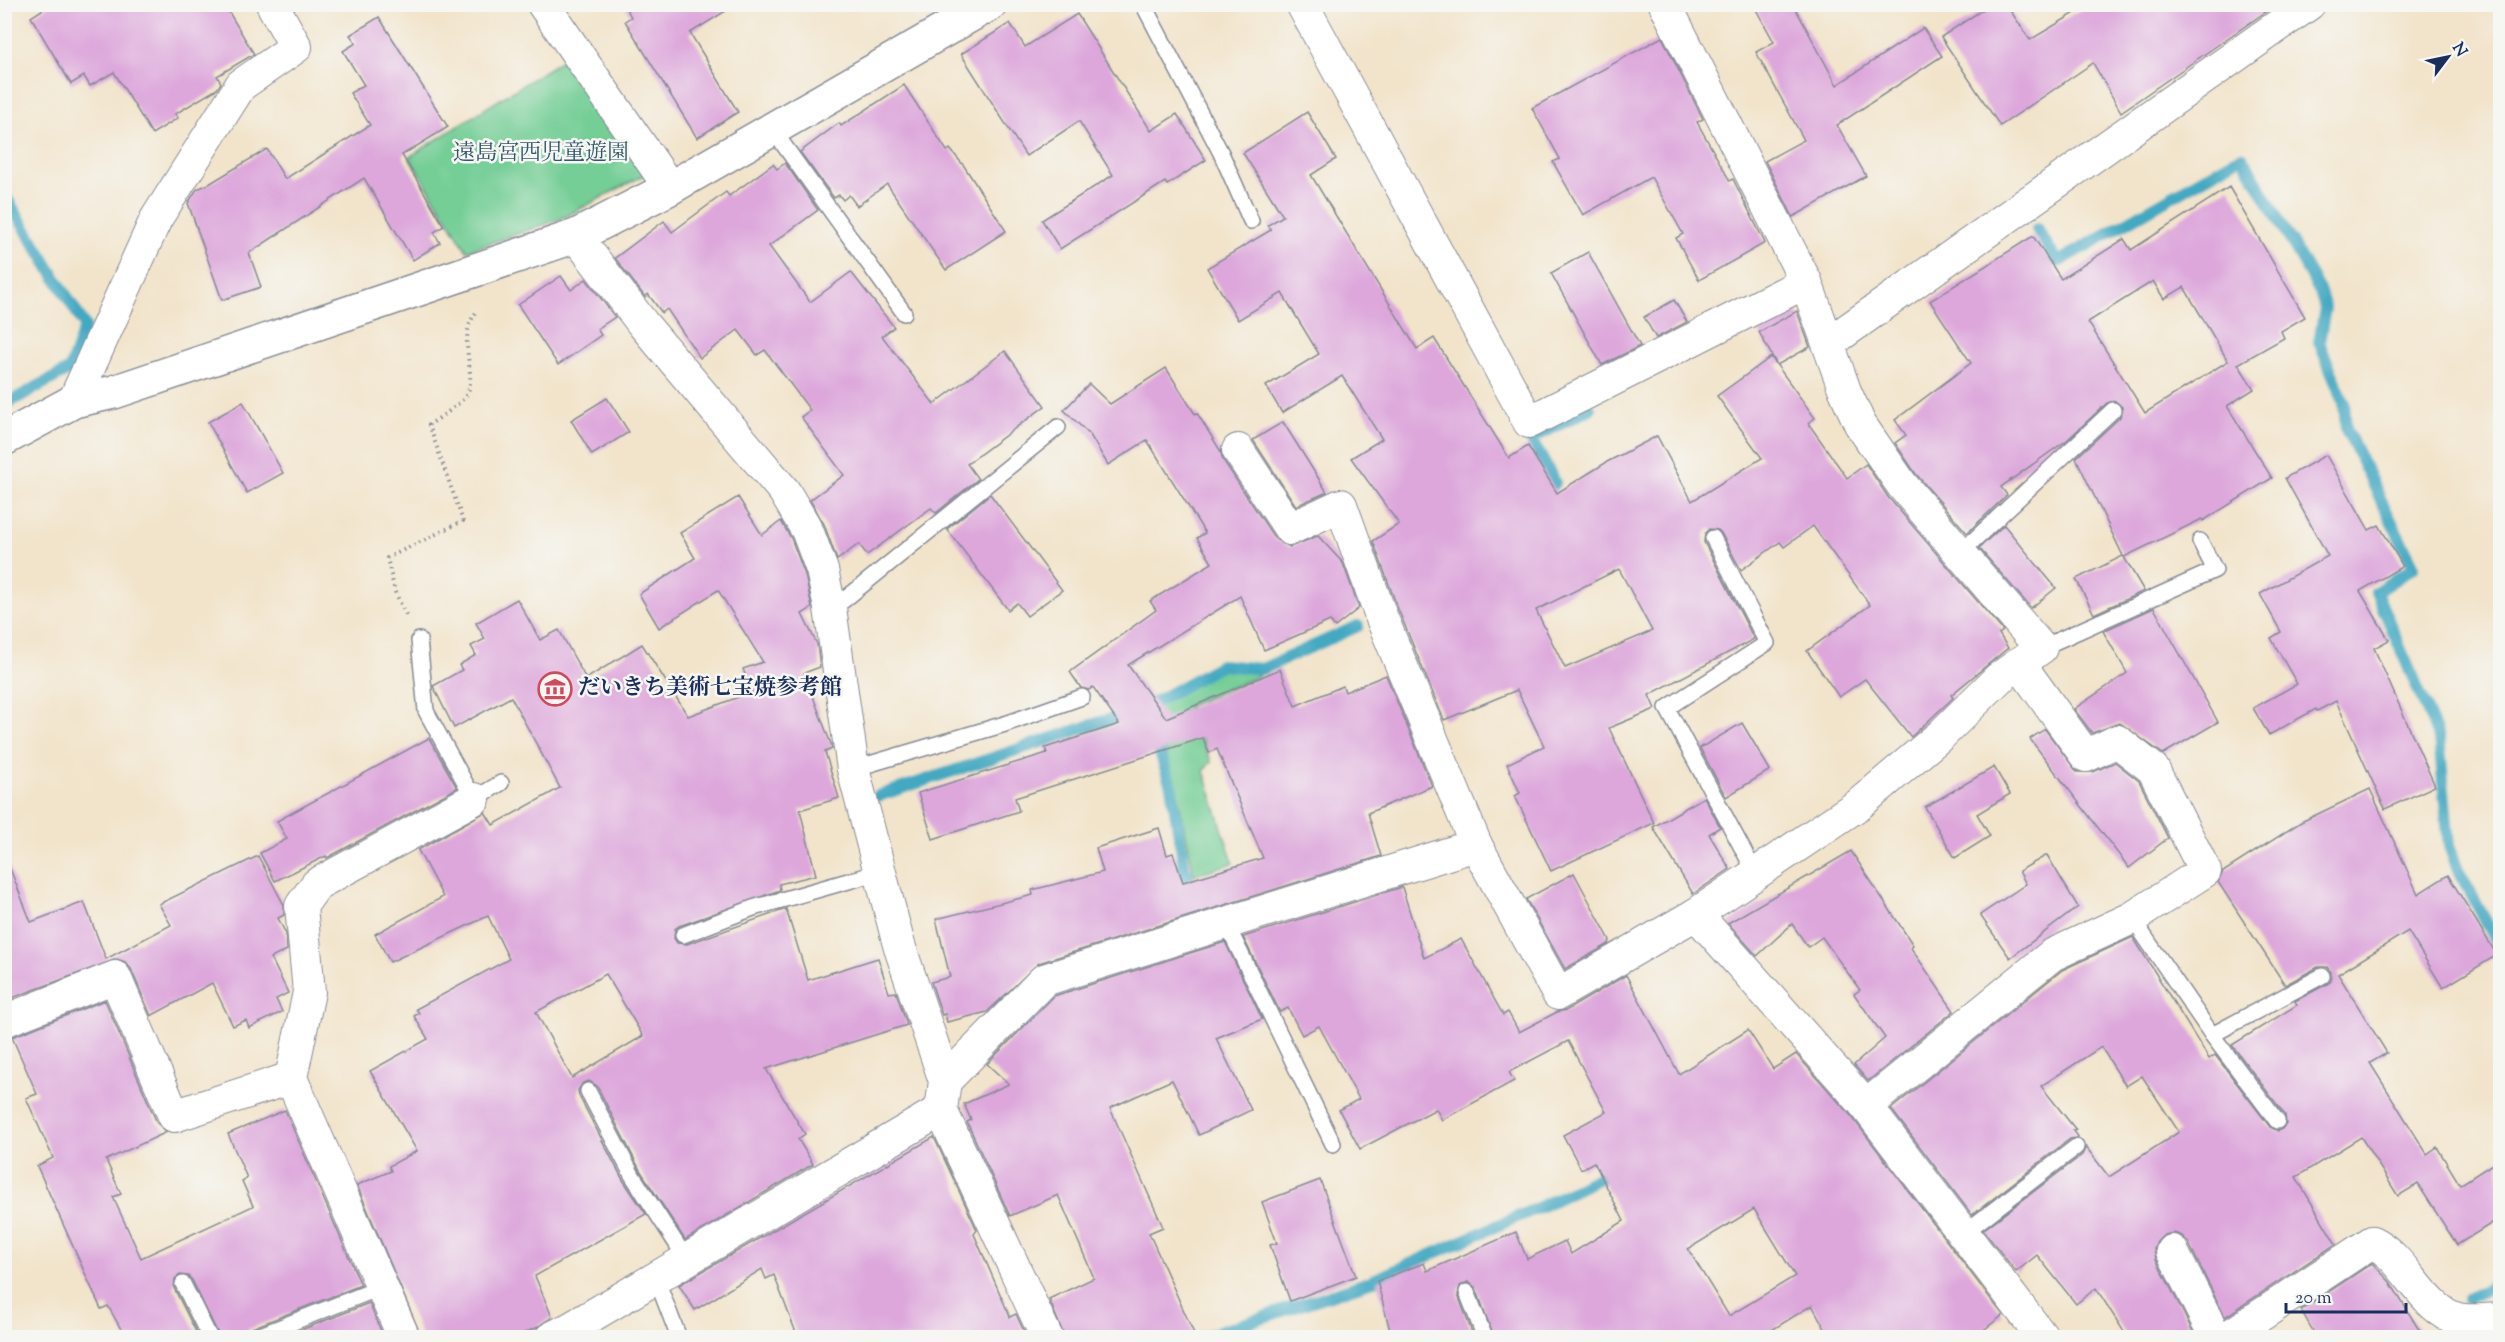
<svg xmlns="http://www.w3.org/2000/svg" width="2505" height="1342" viewBox="0 0 2505 1342" font-family="'Sorts Mill Goudy','Noto Serif JP',serif">
	<style>
		.green { fill: #74ce96; stroke: #487e7a; stroke-width: 1.5 }
		.lines { fill: none; stroke-linecap: round; stroke-linejoin: round }
		.stream { stroke: #42a9c2; stroke-width: 12 }
		.building { fill: #dda7db; fill-rule: evenodd }
		.lane-casing { stroke: #868a94; stroke-width: 18 }
		.street-casing { stroke: #868a94; stroke-width: 34 }
		.secondary-casing { stroke: #868a94; stroke-width: 36 }
		.path { stroke: #868a94; stroke-width: 4; stroke-dasharray: 1.5 4.5; stroke-linecap: butt }
		.lane { stroke: #fff; stroke-width: 15 }
		.street { stroke: #fff; stroke-width: 32 }
		.secondary { stroke: #fff; stroke-width: 33 }
		.labels { text-anchor: middle; dominant-baseline: central; stroke-width: 5; stroke-linejoin: round; paint-order: stroke }
		.park-label { font-size: 22px; fill: #31576c; stroke: #f6f6f2 }
		.poi-label { font-size: 22px; font-weight: bold; fill: #1b2f5e; stroke: #f6f6f2; text-anchor: start }
	</style>
	<rect width="100%" height="100%" fill="#f6f6f2"/>
	<filter id="ink" filterUnits="userSpaceOnUse"><feTurbulence type="fractalNoise" baseFrequency=".0167" numOctaves="2"/><feDisplacementMap in="SourceGraphic" scale="12" xChannelSelector="R" yChannelSelector="G"/><feConvolveMatrix kernelMatrix="1 2 1 2 8 2 1 2 1" color-interpolation-filters="sRGB"/></filter>
	<filter id="wash" filterUnits="userSpaceOnUse"><feTurbulence type="fractalNoise" baseFrequency=".008" numOctaves="4" result="noise"/><feDisplacementMap in="SourceGraphic" scale="24" xChannelSelector="R" yChannelSelector="G"/><feGaussianBlur stdDeviation="1.35" result="paint"/><feColorMatrix in="noise" values="0 0 0 0 0 0 0 0 0 0 0 0 0 0 0 0 0 1.4 0 .05"/><feComposite in="paint" operator="in"/></filter>
	<g filter="url(#wash)">
		<rect width="100%" height="100%" fill="#f2e4cb"/>
		<g class="green">
			<path d="M562 60 646 174 561 219 467 251 409 157Z"/>
			<path d="M1221 667 1258 671 1259 676 1188 706 1211 761 1204 771 1233 863 1194 875 1176 786 1151 708Z"/>
		</g>
		<g class="lines">
			<g class="stream">
				<path d="M4 194 85 326 70 369 4 405"/>
				<path d="M2037 229 2058 262 2242 156 2320 292 2325 308 2319 342 2344 402 2346 429 2414 567 2376 592 2439 738 2449 846 2459 872 2500 947"/>
				<path d="M1541 496 1555 482 1531 439 1590 409"/>
				<path d="M1155 737 1171 786 1184 866 1193 895"/>
				<path d="M878 796 1146 707 1221 665 1262 669 1358 626"/>
				<path d="M2468 1299 2500 1281"/>
				<path d="M1201 1338 1369 1282 1542 1206 1615 1170"/>
			</g>
		</g>
		<g id="blocks">
			<g class="building">
				<path d="M51 4H224L254 54 217 76 221 83 217 89 175 114 178 118 152 134 114 72 90 86 84 76 71 84 31 17Z"/>
				<path d="M624 4H737L690 33 738 112 697 138 625 21 631 17Z"/>
				<path d="M1753 4H1793L1837 85 1923 28 1942 56 1837 125 1866 176 1793 217 1765 161 1804 140 1756 52 1774 42Z"/>
				<path d="M1991 4H2006L2030 40 2090 4H2277L2121 112 2093 63 2000 126 1941 37Z"/>
				<path d="M1077 14 1151 131 1177 114 1206 160 1167 185 1165 182 1060 249 1042 220 1113 175 1079 121 1026 156 961 54 1010 23 1025 47Z"/>
				<path d="M379 17 448 127 402 155 444 226 434 232 440 243 413 260 364 178 249 253 261 287 222 300 188 203 197 189 209 184 267 149 285 179 370 125 350 93 364 85 343 51 356 43 350 35Z"/>
				<path d="M1662 37 1703 119 1697 122 1730 181 1733 179 1765 243 1699 280 1676 238 1683 234 1651 177 1583 215 1553 162 1560 159 1532 108Z"/>
				<path d="M904 85 947 151 950 149 964 166 1006 231 946 270 887 184 857 206 849 195 843 200 839 195 834 198 800 152 839 123 841 126Z"/>
				<path d="M1307 112 1336 159 1311 175 1417 349 1434 338 1509 458 1528 446 1557 493 1607 462 1657 436 1692 501 1762 458 1717 396 1771 357 1815 418 1808 423 1847 478 1866 464 1888 497 2003 631 1999 634 2008 648 1951 695 1953 698 1911 737 1865 679 1839 697 1807 651 1870 605 1813 526 1784 547 1780 542 1741 570 1721 533 1718 530 1709 529 1705 533 1704 542 1754 639 1649 695 1655 709 1609 728 1654 823 1551 871 1515 796 1520 793 1507 764 1544 746 1517 690 1444 720 1398 609 1373 541 1399 524 1351 458 1382 439 1342 376 1282 413 1266 386 1319 354 1282 293 1238 320 1207 268 1271 230 1268 225 1283 216 1243 153ZM1619 569 1652 631 1565 668 1536 610Z"/>
				<path d="M785 163 818 210 769 246 810 302 851 272 894 327 882 336 934 404 1005 351 1045 406 967 464 978 479 936 513 931 508 867 555 859 544 837 560 824 524 810 500 844 475 801 417 810 410 765 350 757 355 738 330 700 358 667 309 662 313 648 294 645 297 615 258 664 221 672 232 726 192 729 196 773 164 777 169Z"/>
				<path d="M2229 187 2305 317 2281 331 2284 338 2238 364 2254 389 2227 406 2272 478 2203 521 2202 519 2124 557 2144 591 2094 614 2076 579 2123 556 2076 458 2120 417 2122 407 2115 401 2107 403 2067 440 2001 487 2007 495 1967 533 1916 474 1895 443 1906 435 1895 420 1971 363 1930 301 2033 236 2061 279 2124 239 2131 250ZM2153 281 2164 299 2184 287 2228 361 2145 413 2088 322Z"/>
				<path d="M1588 252 1640 346 1602 365 1551 273Z"/>
				<path d="M561 276 571 290 586 279 615 317 597 329 601 335 558 365 518 305Z"/>
				<path d="M1674 300 1687 322 1656 338 1644 317Z"/>
				<path d="M1797 311 1810 347 1777 365 1759 332Z"/>
				<path d="M1166 368 1195 414 1197 413 1220 450 1223 460 1275 539 1290 547 1318 536 1343 563 1359 608 1335 627 1330 621 1264 650 1240 596 1128 665 1166 718 1280 669 1295 706 1343 686 1345 692 1386 675 1432 786 1368 813 1381 856 1039 963 987 1012 947 1022 945 1014 942 1015 931 982 950 977 936 919 1033 895 1032 890 1103 872 1096 848 1159 828 1167 855 1173 853 1183 882 1263 858 1217 749 1209 753 1203 738 1015 798 1019 811 933 839 918 793 1047 753 1045 748 1119 724 1093 687 1089 690 1081 688 1070 672 1156 610 1150 601 1212 563 1197 538 1205 533 1147 440 1108 465 1090 435 1064 410 1089 384 1110 404Z"/>
				<path d="M607 398 629 432 592 455 571 420Z"/>
				<path d="M243 402 283 473 247 493 208 422Z"/>
				<path d="M1283 422 1327 492 1296 506 1253 440Z"/>
				<path d="M2326 455 2369 530 2379 525 2403 566 2360 591 2389 640 2374 648 2435 786 2385 809 2336 701 2317 711 2316 709 2269 735 2253 708 2297 684 2271 638 2281 632 2260 594 2328 556 2285 478Z"/>
				<path d="M990 494 1062 590 1027 616 1017 603 1008 610 947 529Z"/>
				<path d="M738 497 762 535 781 521 791 538 805 575 812 608 802 614 817 644 820 667 804 673 831 744 832 749 825 752 839 798 800 810 816 875 779 884 780 890 679 926 675 929 674 938 677 943 687 944 786 909 808 980 878 958 889 993 896 992 907 1025 766 1069 805 1134 798 1139 813 1164 685 1240 640 1170 597 1086 589 1081 583 1083 578 1090 579 1096 623 1180 646 1214 535 1276 552 1317 536 1328 513 1338H422L357 1185 391 1171 389 1166 417 1151 370 1071 428 1039 414 1016 419 1013 416 1009 509 959 488 916 390 962 375 934 443 897 418 850 485 812 493 825 560 788 511 697 454 728 433 686 462 670 459 665 476 655 471 646 485 639 476 623 517 599 540 640 559 630 586 679 642 644 688 716 752 692 743 669 763 662 718 590 659 628 639 594 695 558 680 533ZM606 974 643 1036 572 1078 536 1012Z"/>
				<path d="M2004 525 2056 588 2031 608 1979 548Z"/>
				<path d="M2154 608 2218 722 2163 754 2120 723 2092 733 2074 709 2127 673 2103 631Z"/>
				<path d="M1742 723 1770 770 1726 797 1700 748Z"/>
				<path d="M2045 729 2077 772H2093L2115 762 2139 781 2168 838 2129 868 2030 739Z"/>
				<path d="M429 738 457 788 327 858 326 856 275 881 260 853 287 839 277 821Z"/>
				<path d="M1994 767 2010 794 1977 814 1990 836 1955 858 1925 807Z"/>
				<path d="M2370 789 2418 894 2448 875 2497 955 2443 988 2408 931 2338 974 2387 1053 2370 1063 2427 1154 2437 1147 2460 1185 2500 1159V1218L2457 1245 2418 1184 2398 1196 2361 1137 2296 1177 2336 1244 2225 1317 2188 1242 2182 1236 2174 1233 2164 1235 2157 1242 2154 1249 2156 1259 2196 1338H2128L2096 1288 2076 1304 2037 1255 2016 1272 1983 1230 2082 1155 2086 1147 2109 1177 2179 1132 2142 1076 2126 1086 2101 1047 2041 1086 2076 1130 2073 1131 2078 1138 2070 1139 1972 1215 1891 1109 2062 970 2133 937 2209 1059 2215 1055 2270 1127 2278 1131 2282 1129 2286 1124 2285 1115 2232 1045 2297 1005 2295 1001 2327 984 2331 981V972L2327 967H2318L2285 985 2218 882 2223 872 2301 822Z"/>
				<path d="M1704 797 1720 827 1709 834 1730 869 1693 894 1653 827Z"/>
				<path d="M1851 851 1913 945 1911 948 1954 1011 1868 1081 1854 1065 1885 1038 1854 994 1860 990 1822 937 1808 947 1792 924 1757 956 1728 923Z"/>
				<path d="M2047 855 2078 907 2010 958 1980 915 2026 884 2019 871Z"/>
				<path d="M258 856 284 905V915L278 918 286 934 287 950 271 958 288 993 276 999 282 1012 249 1028 246 1020 233 1026 212 983 151 1016 131 969 125 962 117 959 4 1001V861H7L31 922 84 902 106 959 171 925 159 904Z"/>
				<path d="M1574 873 1610 940 1609 944 1565 969 1526 899Z"/>
				<path d="M1402 887 1424 958 1461 939 1503 1015 1508 1012 1519 1032 1557 1012 1567 1010 1626 975 1679 1074 1748 1030 1773 1069 1796 1054 1852 1117 2003 1315 1973 1338H1830L1812 1305 1759 1338H1494L1476 1288 1468 1282 1460 1286 1458 1295 1474 1338H1392L1377 1281 1424 1263 1427 1271 1516 1232 1527 1259 1565 1241 1571 1254 1624 1221 1594 1162 1581 1169 1563 1135 1606 1112 1568 1041 1509 1072 1514 1081 1442 1120 1436 1109 1360 1149 1339 1110 1359 1099 1319 1026 1302 1035 1288 1008 1280 1012 1243 937ZM1754 1209 1795 1276 1729 1316 1688 1249Z"/>
				<path d="M1225 942 1262 1019 1216 1038 1251 1110 1199 1135 1172 1080 1110 1108 1163 1227 1149 1233 1196 1338H1065L1049 1299 1094 1278 1058 1195 1010 1216 967 1122 971 1120 964 1104 1009 1084 987 1064 1054 996Z"/>
				<path d="M105 1000 157 1123 167 1132 106 1160 121 1194 113 1197 141 1258 253 1206 242 1181 247 1178 228 1134 285 1110 361 1285 249 1329 243 1338H220L192 1280 188 1276 179 1275 175 1279 174 1288 199 1338H126L108 1306 101 1309 37 1166 53 1158 26 1098 37 1094 12 1037Z"/>
				<path d="M934 1137 977 1230 974 1234 1010 1317 1016 1314 1027 1338H798L774 1275 766 1279 762 1269 695 1310 679 1285Z"/>
				<path d="M1320 1180 1356 1276 1290 1301 1270 1245 1277 1243 1262 1202Z"/>
				<path d="M2372 1263 2390 1282 2424 1338H2317L2301 1310Z"/>
				<path d="M369 1303 384 1338H281Z"/>
			</g>
		</g>
	</g>
	<g filter="url(#ink)">
		<use href="#blocks" fill-opacity="0" stroke="#868a94" stroke-width="1.5"/>
		<g class="lines">
			<defs>
				<g id="lane">
					<path d="M1143 4 1221 153 1251 221"/>
					<path d="M773 130 904 313"/>
					<path d="M1713 538 1767 643 1667 708 1756 874"/>
					<path d="M1960 553 2113 410"/>
					<path d="M830 608 844 600 1058 427"/>
					<path d="M419 640 426 711 474 799 501 783"/>
					<path d="M2041 648 2215 570 2200 541"/>
					<path d="M853 769 1005 724 1082 697"/>
					<path d="M2132 918 2212 1035 2277 1121"/>
					<path d="M1225 921 1333 1144"/>
					<path d="M683 935 753 908 880 872"/>
					<path d="M2212 1035 2322 976"/>
					<path d="M588 1091 632 1175 687 1260"/>
					<path d="M1964 1233 2076 1147"/>
					<path d="M656 1278 679 1338"/>
					<path d="M183 1284 210 1338"/>
					<path d="M1467 1292 1485 1338"/>
					<path d="M253 1338 382 1287"/>
				</g>
				<g id="street">
					<path d="M543 4 670 188"/>
					<path d="M1302 4 1529 422 1806 282 1845 391 1860 424 1902 485 2041 648 1999 678 1941 735 1858 805 1696 914"/>
					<path d="M1665 4 1806 282"/>
					<path d="M576 236 643 324 784 491 807 530 822 570 830 608 853 769 899 945 945 1081 941 1110 1047 1338"/>
					<path d="M1829 343 2309 4"/>
					<path d="M74 401 156 219 241 85 296 47 272 4"/>
					<path d="M1238 450 1290 529 1341 505 1381 616 1476 845"/>
					<path d="M4 1021 115 977 174 1116 291 1078"/>
					<path d="M945 1081 1044 980 1476 845 1558 994 1696 914 1866 1106 2043 1338"/>
					<path d="M1866 1106 2052 955 2132 918 2205 871 2153 769 2117 741 2086 756 2019 663"/>
					<path d="M2172 1251 2216 1338"/>
					<path d="M404 1338 291 1078 309 992 301 906 317 884 474 799"/>
					<path d="M551 1338 571 1328 941 1110"/>
					<path d="M2226 1338 2372 1242C2406 1258 2423 1310 2458 1319 2470 1322 2488 1319 2500 1319"/>
				</g>
				<path id="secondary" d="M4 439 74 401 114 392 576 236 670 188 990 4"/>
			</defs>
			<use href="#lane" class="lane-casing"/>
			<use href="#street" class="street-casing"/>
			<use href="#secondary" class="secondary-casing"/>
			<path class="path" d="M406 615 395 592 387 558 463 521 429 425C440 417 454 409 463 399 483 379 452 340 478 310"/>
			<use href="#lane" class="lane"/>
			<use href="#street" class="street"/>
			<use href="#secondary" class="secondary"/>
		</g>
	</g>
	<defs>
		<symbol id="museum-ring" viewBox="-11 -11 22 22"><circle r="9.5" fill="#f6f6f2" stroke="#d1495b" stroke-width="1.5"/><path d="M0-6L6-3V-2H-6V-3ZM-5-1h2V3h-2ZM-1-1h2V3h-2ZM3-1h2V3H3ZM-6 4H6V6H-6Z" fill="#d1495b"/></symbol>
	</defs>
	<g fill-rule="evenodd">
		<use href="#museum-ring" x="536" y="670" width="38" height="38"/>
	</g>
	<g class="labels">
		<g class="park-label">
			<text x="541" y="154">遠島宮西児童遊園</text>
		</g>
		<g class="poi-label">
			<text x="578" y="689">だいきち美術七宝焼参考館</text>
		</g>
	</g>
	<rect width="2505" height="1342" fill="none" stroke="#f6f6f2" stroke-width="24"/>
	<g transform="translate(2448 57) rotate(58)" stroke="#f6f6f2" stroke-width="4.5" paint-order="stroke">
	<path d="M0-4.5L10 22L0 15L-10 22Z" fill="#1b2f5e"/>
	<text y="-9" font-size="16" font-weight="bold" text-anchor="middle" fill="#1b2f5e">N</text>
	</g>
	<path d="M2286 1303v9h120v-9" fill="none" stroke="#1b2f5e" stroke-width="3"/>
	<text x="2295" y="1303" font-size="18" fill="#1b2f5e" stroke="#f6f6f2" stroke-width="4.5" paint-order="stroke">20 m</text>
</svg>
